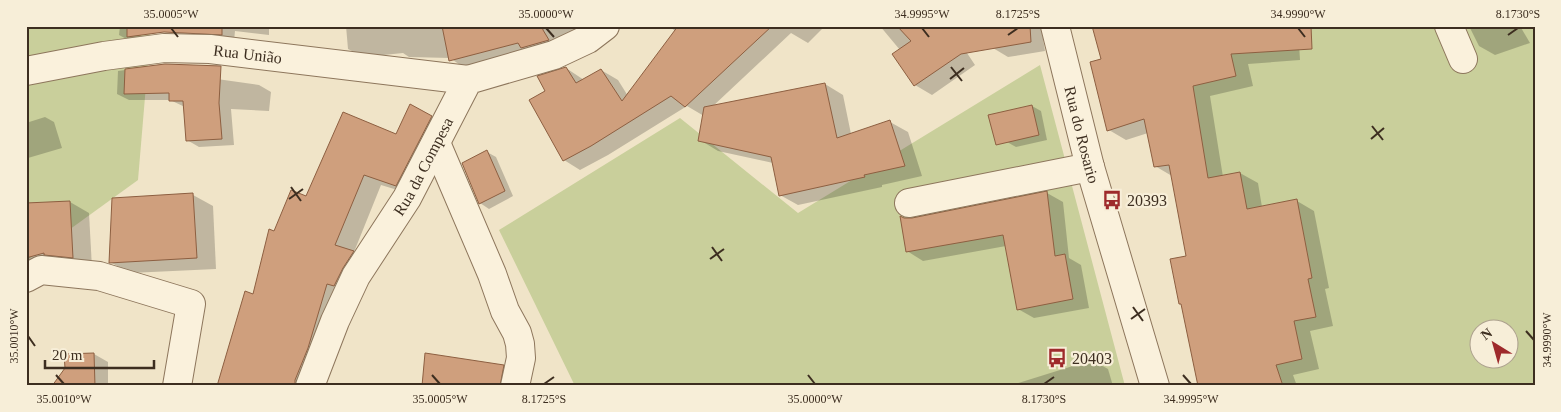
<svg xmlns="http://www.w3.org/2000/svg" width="1561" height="412" viewBox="0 0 1561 412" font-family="Georgia,serif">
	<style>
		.green { fill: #c9cf9b; fill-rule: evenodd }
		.shadow { fill: #0003 }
		.building { fill: #cf9f7d; stroke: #8d5f41 }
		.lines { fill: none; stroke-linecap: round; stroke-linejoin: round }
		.minor-casing { stroke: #8d765c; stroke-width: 30 }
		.minor { stroke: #faf1dc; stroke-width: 28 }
		.ticks { fill: none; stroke: #3d2e20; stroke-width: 2 }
		.labels { text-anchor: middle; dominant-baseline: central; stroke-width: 4.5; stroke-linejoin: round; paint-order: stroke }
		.street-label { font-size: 16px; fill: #3d2e20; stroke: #f7eed8 }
		.poi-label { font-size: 16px; fill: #3d2e20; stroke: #f7eed8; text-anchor: start }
		.neatline { fill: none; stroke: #3d2e20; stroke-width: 2 }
		.ticks-label { font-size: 12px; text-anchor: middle; fill: #3d2e20 }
	</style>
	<rect width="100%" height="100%" fill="#f0e4c8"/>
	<g class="green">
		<path d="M26 26H151L138 180 26 261Z"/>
		<path d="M1136 26H1535V386H1265ZM1478 330H1508V360H1478Z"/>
		<path d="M1040 65 1125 386H575L499 230 680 118 798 213Z"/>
	</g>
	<g class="shadow">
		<path d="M120 26H149L134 43 119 35Z"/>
		<path d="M195 26H269V35L235 31 234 41 208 40 195 32Z"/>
		<path d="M346 26H591L563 49 466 69 450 58 409 57 403 53 364 57 348 49Z"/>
		<path d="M673 26H825L808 43 791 33 712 107 825 84 843 95 851 134 890 122 908 132 922 176 882 185V187L798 205 780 195 773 163 718 151 700 140 704 116 687 106 608 155 580 170 564 160 547 92 566 68 584 80 601 70 618 80 628 96 675 32 673 29Z"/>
		<path d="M880 26H946L957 38 975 65 932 95 915 85 900 50Z"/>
		<path d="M989 26H1041L1045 51 1008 57 993 48Z"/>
		<path d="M1469 26H1520L1530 43 1495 55 1479 46Z"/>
		<path d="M1298 28 1300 60 1248 64 1253 86 1210 96 1223 177 1240 173 1258 183 1262 207 1297 201 1314 211 1329 288 1325 289 1333 326 1310 331 1319 369 1293 375 1297 386H1199L1183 305 1180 304 1187 257 1172 176 1155 166 1148 133 1126 140 1109 130 1092 63Z"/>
		<path d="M139 68 259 85 271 92 269 111 231 109 234 145 199 147 187 140 185 107 170 100H129L117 94 118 71Z"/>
		<path d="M1032 106 1041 111 1047 140 1016 147 1007 142Z"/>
		<path d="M419 110 448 127 414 195 381 185 354 252 371 262 314 386H219L254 295 275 232 307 198 396 135Z"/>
		<path d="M45 117 54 122 62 148 28 158 26 157V123Z"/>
		<path d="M487 152 496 157 513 196 489 209 480 203 463 164Z"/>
		<path d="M1047 193 1063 202 1069 258 1081 265 1089 308 1034 318 1018 309 1006 246 923 261 907 251 912 220Z"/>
		<path d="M193 195 213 206 216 269 130 273 110 262Z"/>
		<path d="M70 202 89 213 92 268 26 274V208Z"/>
		<path d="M94 354 108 362V386H54Z"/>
		<path d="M1092 360 1108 369 1113 386H1009Z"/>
		<path d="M490 364 506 373 504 386H423Z"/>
	</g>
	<g class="building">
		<path d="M127 26H222V35L164 32 127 37Z"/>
		<path d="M442 26H542L543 30 549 40 521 48 518 43 449 61Z"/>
		<path d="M678 26H772L685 107 671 96 591 146 563 161 529 100 545 91 537 76 566 67 576 83 601 69 622 101Z"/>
		<path d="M897 26H1030L1031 42 961 54 914 86 892 54 911 41Z"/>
		<path d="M1092 26H1311L1312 49 1231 54 1236 76 1193 86 1208 178 1240 172 1247 209 1297 199 1312 278 1308 279 1316 317 1294 321 1302 359 1276 365 1283 386H1198L1181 304H1179L1170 259 1186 256 1169 165 1154 167 1144 119 1107 131 1090 62 1101 59Z"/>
		<path d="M165 64 221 66 219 103 222 139 186 141 183 101H169V93L124 94 125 69Z"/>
		<path d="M825 83 837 138 890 120 905 166 864 175 865 177 779 196 771 157 698 141 704 107Z"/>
		<path d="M410 104 432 116 396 186 364 175 335 245 354 251 343 268 334 286 327 284 308 348 295 380V386H217L245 291 253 294 269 229 274 231 291 190 306 196 343 112 396 134Z"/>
		<path d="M1032 105 1039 135 996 145 988 115Z"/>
		<path d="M487 150 505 191 479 204 462 163Z"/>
		<path d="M1047 191 1055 256 1065 254 1073 299 1017 310 1003 235 906 252 900 216 904 218H912Z"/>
		<path d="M193 193 197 258 109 263 112 198Z"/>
		<path d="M70 201 73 258 44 255V253L26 258V203Z"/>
		<path d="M94 353 95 386H52L65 368 64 354Z"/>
		<path d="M425 353 504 365 500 386H422Z"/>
	</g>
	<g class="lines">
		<defs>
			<g id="minor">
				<path id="s1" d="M1055 26 1090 167 1155 386"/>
				<path d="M1449 26 1463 59"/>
				<path id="s2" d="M26 71 104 56 164 48 210 49 468 80"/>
				<path d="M436 143 492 274 505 311 517 333 520 344 521 358 515 386"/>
				<path d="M909 203 1090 167"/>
				<path d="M26 278 41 270 99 276 191 304 177 386"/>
				<path id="s3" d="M310 386 335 321 356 276 407 198 468 80 554 55 588 39 605 26"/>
			</g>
		</defs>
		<use href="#minor" class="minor-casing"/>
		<use href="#minor" class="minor"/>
	</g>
	<path class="ticks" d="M171 28 178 37M546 28 554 37M922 28 929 37M1298 28 1305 37M1008 35 1018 28M1508 35 1518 28M951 67 962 81M950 79 964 68M1372 126 1383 140M1371 139 1384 128M291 187 301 201M289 199 303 189M712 247 722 261M710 259 724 249M1133 307 1143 321M1131 319 1145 309M1526 331 1534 340M28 336 35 346M56 375 64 384M432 375 440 384M808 375 815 384M1183 375 1191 384M544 384 554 377M1044 384 1054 377"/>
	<defs>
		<symbol id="bus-bare" viewBox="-9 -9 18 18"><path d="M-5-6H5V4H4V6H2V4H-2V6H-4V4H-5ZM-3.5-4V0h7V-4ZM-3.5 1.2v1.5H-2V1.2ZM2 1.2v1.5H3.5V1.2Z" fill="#9e2a2b" stroke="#f7eed8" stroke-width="2.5" paint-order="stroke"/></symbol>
	</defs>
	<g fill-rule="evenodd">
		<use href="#bus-bare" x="1098" y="186" width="28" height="28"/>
		<use href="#bus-bare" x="1043" y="344" width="28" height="28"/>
	</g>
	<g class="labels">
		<g class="street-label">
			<text stroke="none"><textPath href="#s2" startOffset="224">Rua União</textPath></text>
			<text stroke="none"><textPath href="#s1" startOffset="112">Rua do Rosario</textPath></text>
			<text stroke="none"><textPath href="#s3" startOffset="248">Rua da Compesa</textPath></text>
		</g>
		<g class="poi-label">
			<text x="1127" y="200">20393</text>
			<text x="1072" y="358">20403</text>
		</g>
	</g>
	<rect width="1561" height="412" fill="none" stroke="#f7eed8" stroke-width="55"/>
	<g transform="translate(1494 344) rotate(323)"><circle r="24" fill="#f7eed8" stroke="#ada18e"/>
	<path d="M0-4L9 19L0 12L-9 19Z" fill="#9e2a2b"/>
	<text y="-8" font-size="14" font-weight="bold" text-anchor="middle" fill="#3d2e20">N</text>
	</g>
	<path d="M45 360v8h109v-8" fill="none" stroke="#3d2e20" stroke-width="2.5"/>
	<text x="52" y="360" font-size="15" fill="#3d2e20" stroke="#f7eed8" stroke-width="4" paint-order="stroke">20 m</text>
	<rect x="28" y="28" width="1506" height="356" class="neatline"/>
	<g class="ticks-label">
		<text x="171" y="18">35.0005°W</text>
		<text x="546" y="18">35.0000°W</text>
		<text x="922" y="18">34.9995°W</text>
		<text x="1018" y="18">8.1725°S</text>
		<text x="1298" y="18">34.9990°W</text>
		<text x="1518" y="18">8.1730°S</text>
		<text transform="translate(14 336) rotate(-90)" y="4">35.0010°W</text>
		<text transform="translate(1547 340) rotate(-90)" y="4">34.9990°W</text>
		<text x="64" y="403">35.0010°W</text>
		<text x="440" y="403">35.0005°W</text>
		<text x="544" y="403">8.1725°S</text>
		<text x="815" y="403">35.0000°W</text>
		<text x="1044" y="403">8.1730°S</text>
		<text x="1191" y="403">34.9995°W</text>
	</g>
</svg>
